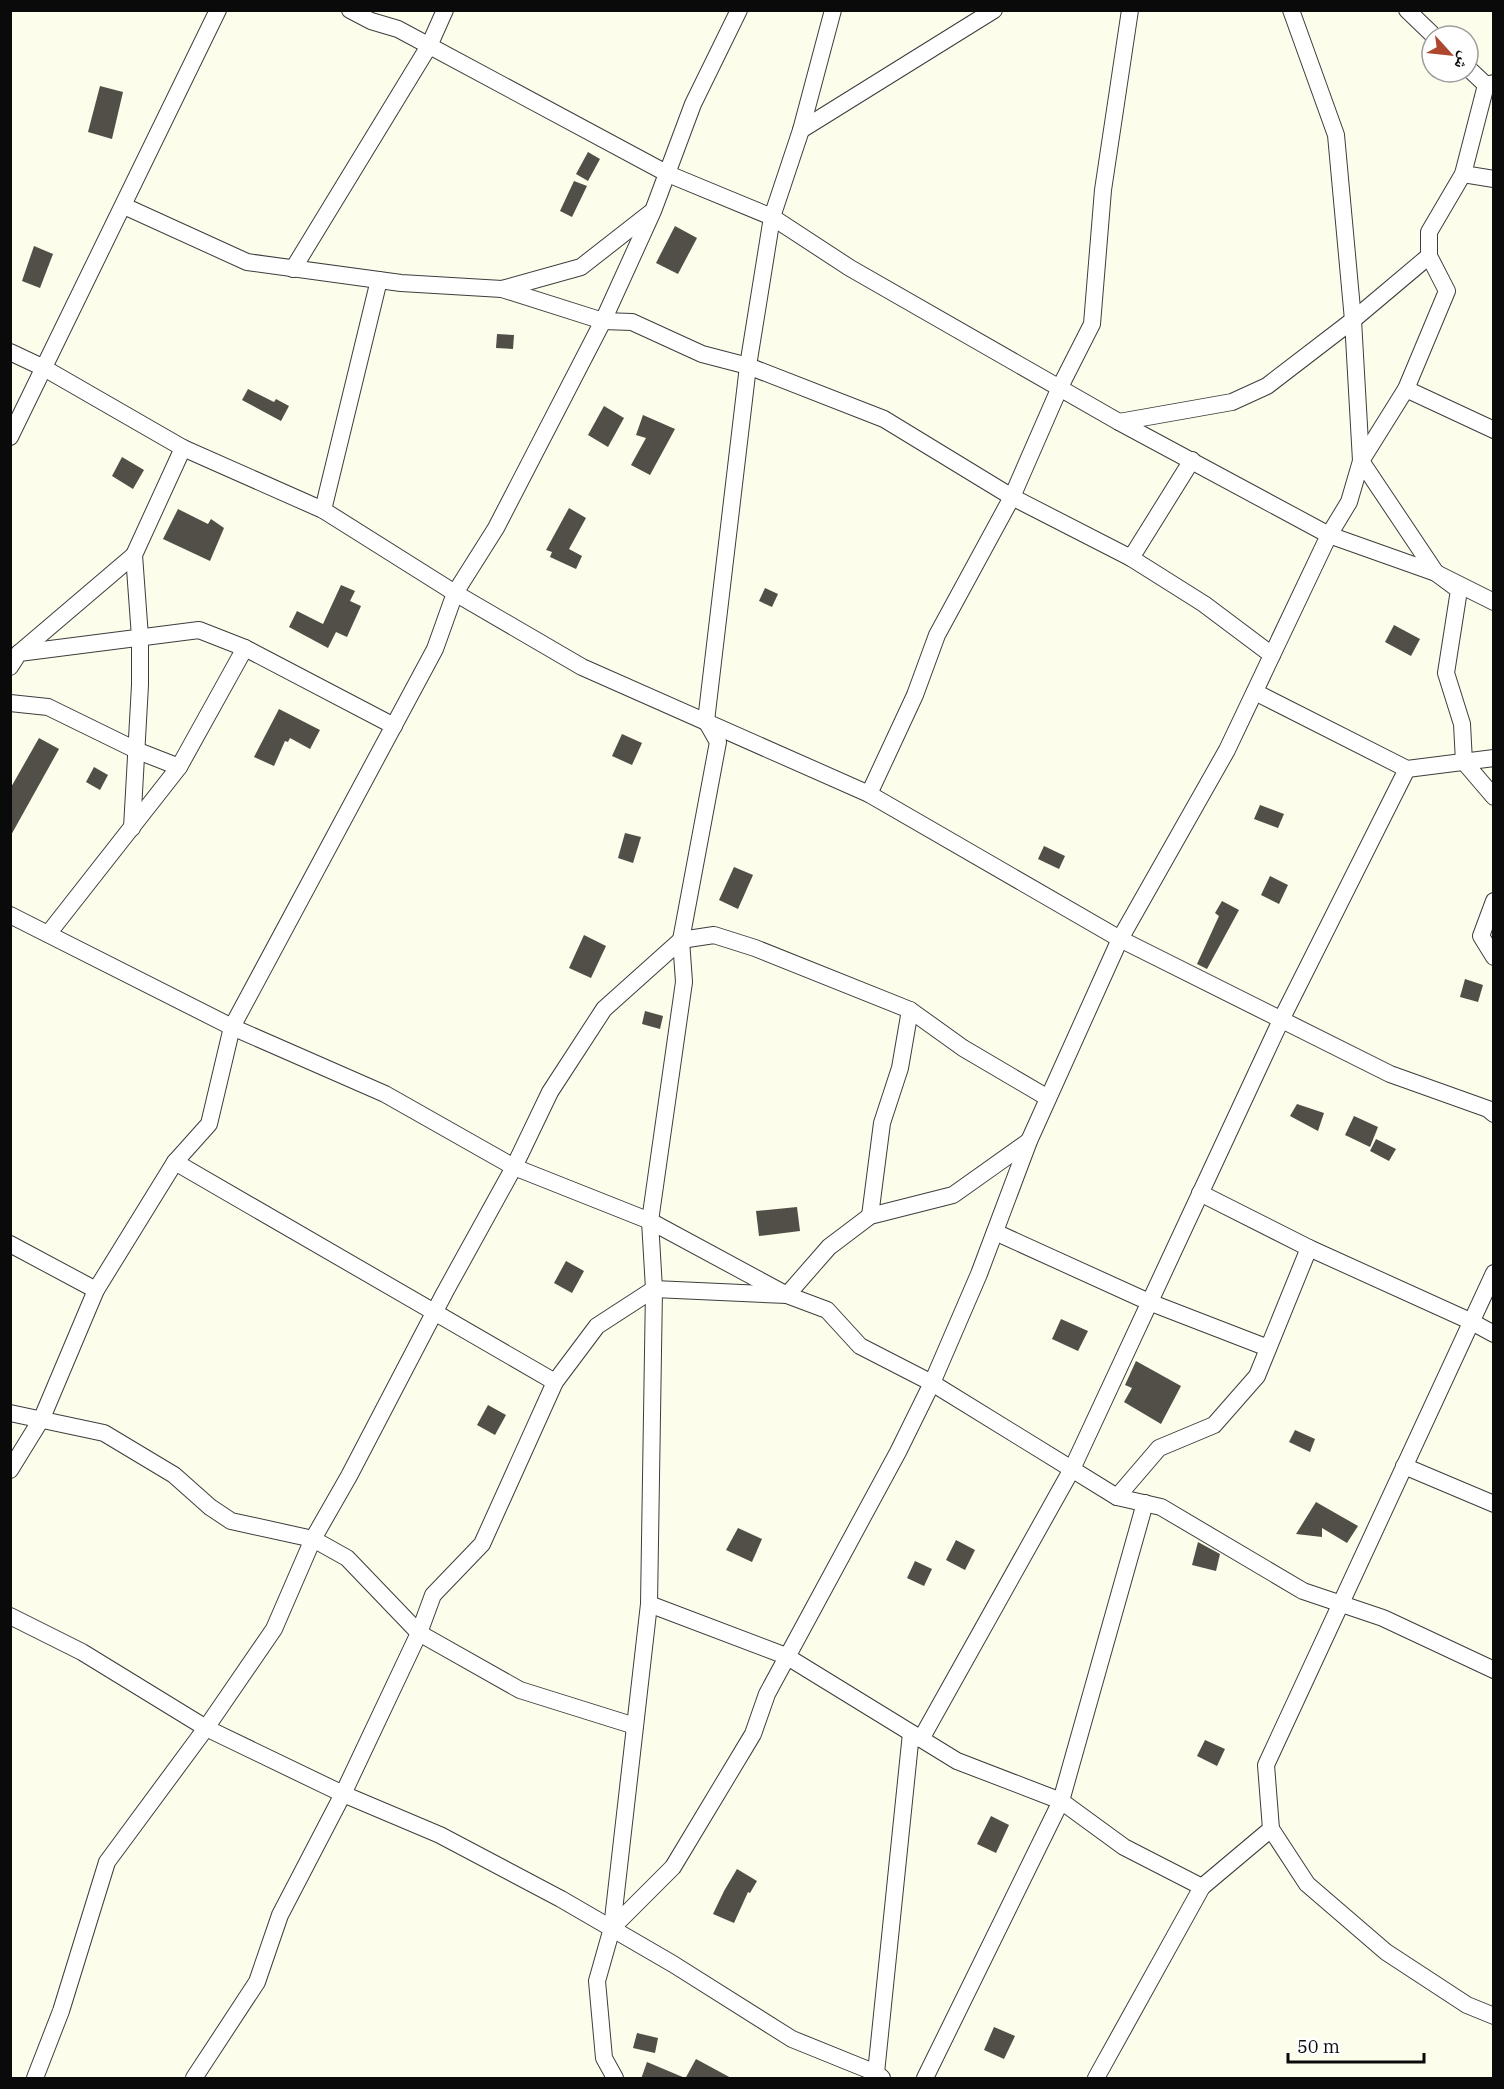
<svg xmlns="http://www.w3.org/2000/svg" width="1504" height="2089" viewBox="0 0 1504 2089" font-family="'IBM Plex Serif','Noto Naskh Arabic',serif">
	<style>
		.building { fill: #524e48 }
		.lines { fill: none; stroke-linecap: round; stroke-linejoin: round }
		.minor-casing { stroke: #3d3d3d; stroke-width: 18 }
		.minor { stroke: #fff; stroke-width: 16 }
	</style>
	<rect width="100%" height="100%" fill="#fcfdea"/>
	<g class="building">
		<path d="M100 86 123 92 112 139 88 132Z"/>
		<path d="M588 152 600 159 588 181 576 174Z"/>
		<path d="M574 181 587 186 572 217 560 211Z"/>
		<path d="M675 226 697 238 678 274 656 263Z"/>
		<path d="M34 246 53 254 40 288 22 281Z"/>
		<path d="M497 334 514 335 513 349 496 348Z"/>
		<path d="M248 389 274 402 276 399 289 406 281 421 242 400Z"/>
		<path d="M604 406 624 418 608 447 588 435Z"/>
		<path d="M643 415 675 429 650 475 631 465 646 438 636 435Z"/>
		<path d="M122 457 144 470 133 489 112 476Z"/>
		<path d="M569 508 586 518 569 549 582 556 576 569 550 557 552 552 546 550Z"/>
		<path d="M178 509 208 524 211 519 224 528 210 561 163 539Z"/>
		<path d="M341 585 355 591 350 601 361 606 347 637 336 632 328 648 289 627 297 611 323 624Z"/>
		<path d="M765 588 778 594 772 607 759 601Z"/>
		<path d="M1394 625 1420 639 1411 656 1385 642Z"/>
		<path d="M279 709 320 730 310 749 290 738 288 742 285 741 274 766 254 757Z"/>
		<path d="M622 734 642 743 632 765 612 756Z"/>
		<path d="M39 738 59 749 10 837V789Z"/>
		<path d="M94 767 108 775 100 790 86 782Z"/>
		<path d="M1260 805 1284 814 1278 828 1254 819Z"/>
		<path d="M625 833 641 837 633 863 618 858Z"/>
		<path d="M1044 846 1065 856 1059 869 1038 859Z"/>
		<path d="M734 867 753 875 738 909 719 900Z"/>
		<path d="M1270 876 1288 885 1279 904 1261 895Z"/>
		<path d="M1222 901 1239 910 1207 969 1197 964 1219 916 1215 913Z"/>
		<path d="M584 935 606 946 591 978 569 968Z"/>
		<path d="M1465 979 1483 985 1478 1002 1460 997Z"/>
		<path d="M645 1011 663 1016 660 1029 642 1024Z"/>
		<path d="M1297 1104 1324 1113 1318 1131 1290 1116Z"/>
		<path d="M1354 1116 1378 1127 1370 1147 1345 1135Z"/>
		<path d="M1376 1139 1396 1149 1389 1161 1370 1151Z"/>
		<path d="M797 1207 800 1231 759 1236 756 1211Z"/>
		<path d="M566 1261 584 1271 572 1293 554 1283Z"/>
		<path d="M1061 1319 1088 1331 1078 1351 1052 1339Z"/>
		<path d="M1136 1361 1181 1386 1161 1424 1124 1402 1132 1388 1125 1385Z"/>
		<path d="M488 1405 506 1415 495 1435 477 1425Z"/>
		<path d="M1295 1430 1315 1439 1310 1452 1289 1442Z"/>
		<path d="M1316 1502 1358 1526 1347 1543 1322 1528V1537L1296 1534Z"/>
		<path d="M738 1528 762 1539 752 1562 726 1550Z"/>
		<path d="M956 1540 975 1550 965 1570 946 1560Z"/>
		<path d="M1198 1542 1220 1554 1216 1571 1192 1565Z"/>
		<path d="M915 1561 932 1569 924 1586 907 1578Z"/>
		<path d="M1205 1740 1225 1749 1217 1766 1197 1756Z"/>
		<path d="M991 1816 1009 1825 996 1853 977 1844Z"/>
		<path d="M737 1869 757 1881 750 1893 748 1892 734 1923 713 1914 724 1891Z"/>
		<path d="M994 2027 1015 2036 1004 2059 984 2050Z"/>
		<path d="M637 2033 658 2038 655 2053 633 2048Z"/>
		<path d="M696 2059 733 2079H685Z"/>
		<path d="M647 2062 685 2078V2079H641Z"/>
	</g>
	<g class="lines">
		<defs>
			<g id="minor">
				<path d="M350 10 371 21 398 29 668 174 772 217 850 268 1119 422 1329 535 1436 573 1494 602"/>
				<path d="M1291 10 1336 135 1353 320 1361 461 1436 573 1459 590 1446 673 1462 724 1464 762 1494 797"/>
				<path d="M1407 10 1434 36"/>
				<path d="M1468 68 1486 85"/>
				<path d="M801 130 994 10"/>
				<path d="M1463 174 1494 179"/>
				<path d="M124 206 247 262 401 283 502 289 581 267 650 213"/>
				<path d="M293 269 429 46 445 10"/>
				<path d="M502 289 603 321 632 322 702 354 748 366 884 419 1012 497 1131 558 1204 604 1272 655"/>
				<path d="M10 352 44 368 183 448 323 510 455 593 582 667 869 794 1120 939 1390 1074 1488 1109 1494 1114"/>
				<path d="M1406 389 1494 430"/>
				<path d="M1119 422 1232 402 1267 386 1353 320 1429 256"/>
				<path d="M10 437 218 10"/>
				<path d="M323 510 379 280"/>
				<path d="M1131 558 1192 460"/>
				<path d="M19 653 134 555"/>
				<path d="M10 667 19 653 199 630 245 648 394 726"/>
				<path d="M1255 692 1407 769 1494 758"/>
				<path d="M10 703 48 707 138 751 179 767"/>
				<path d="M869 794 915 695 937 635 1012 497 1060 387 1092 324 1103 190 1130 10"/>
				<path d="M132 828 140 685V637L134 555 183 448"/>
				<path d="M1494 901 1481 936 1494 957"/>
				<path d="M10 915 232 1027 385 1094 514 1167 650 1221 787 1295 827 1310 860 1346 932 1383 1117 1497 1161 1507 1303 1591 1383 1618 1494 1670"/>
				<path d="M48 934 179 767 245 648"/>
				<path d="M175 1162 555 1382"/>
				<path d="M1200 1193 1309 1248 1470 1321 1494 1334"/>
				<path d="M870 1216 882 1123 900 1068 910 1010"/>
				<path d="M995 1232 1149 1302 1268 1348"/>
				<path d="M10 1244 96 1290"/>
				<path d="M10 1413 104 1433 174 1475 210 1507 231 1521 313 1539 347 1558 419 1633 520 1690 635 1726"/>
				<path d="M1404 1466 1494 1504"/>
				<path d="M10 1470 42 1418 96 1290 175 1162 209 1124 232 1027 435 649 455 593 496 528 603 321 653 211 693 104 739 10"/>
				<path d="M1117 1497 1159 1448 1214 1425 1257 1376 1309 1248"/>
				<path d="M649 1604 786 1656 957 1761 1061 1801 1124 1847 1202 1887"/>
				<path d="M10 1616 82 1652 206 1728 343 1794 440 1835 561 1899 673 1964 792 2039 876 2073 882 2078"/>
				<path d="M921 1739 1072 1469 1281 1020 1407 769"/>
				<path d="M1271 1829 1307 1884 1386 1952 1467 2005 1494 2016"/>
				<path d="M612 1928 673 1867 753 1734 767 1694 898 1452 932 1383 979 1274 1029 1141 1120 939 1227 750 1329 535 1349 502 1361 461 1406 389 1447 291 1429 256V232L1463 174 1486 85 1494 83"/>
				<path d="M876 2073 911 1733"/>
				<path d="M35 2078 61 2011 107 1862 206 1728 274 1629 313 1539 349 1476 445 1292 514 1167 550 1092 604 1009 681 940 714 935 755 948 910 1010 963 1048 1048 1098"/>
				<path d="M194 2078 257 1982 280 1915 343 1794 419 1633 433 1595 482 1544 555 1382 597 1326 654 1289 787 1295 829 1247 870 1216 953 1195 1029 1141"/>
				<path d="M615 2078 604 2058 597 1981 612 1928 649 1604 654 1289 650 1221 684 982 681 940 718 742 706 721 748 366 772 217 801 130 833 10"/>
				<path d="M925 2078 1061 1801 1145 1503"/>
				<path d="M1096 2078 1202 1887 1271 1829 1266 1765 1494 1273"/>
			</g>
		</defs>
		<use href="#minor" class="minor-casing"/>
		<use href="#minor" class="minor"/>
	</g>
	<rect width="1504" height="2089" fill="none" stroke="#0a0a0a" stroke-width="24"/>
	<g transform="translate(1450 54) rotate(117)"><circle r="28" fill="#ffffff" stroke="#9d9d9d" stroke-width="1.5"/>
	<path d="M0-4.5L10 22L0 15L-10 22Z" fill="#ad4730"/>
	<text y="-9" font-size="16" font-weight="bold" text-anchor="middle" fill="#0a0a0a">ش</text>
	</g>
	<path d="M1288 2053v9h136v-9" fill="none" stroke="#0a0a0a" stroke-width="3"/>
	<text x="1297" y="2053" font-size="18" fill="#0a0a0a" stroke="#ffffff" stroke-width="4.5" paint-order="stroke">50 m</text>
</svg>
